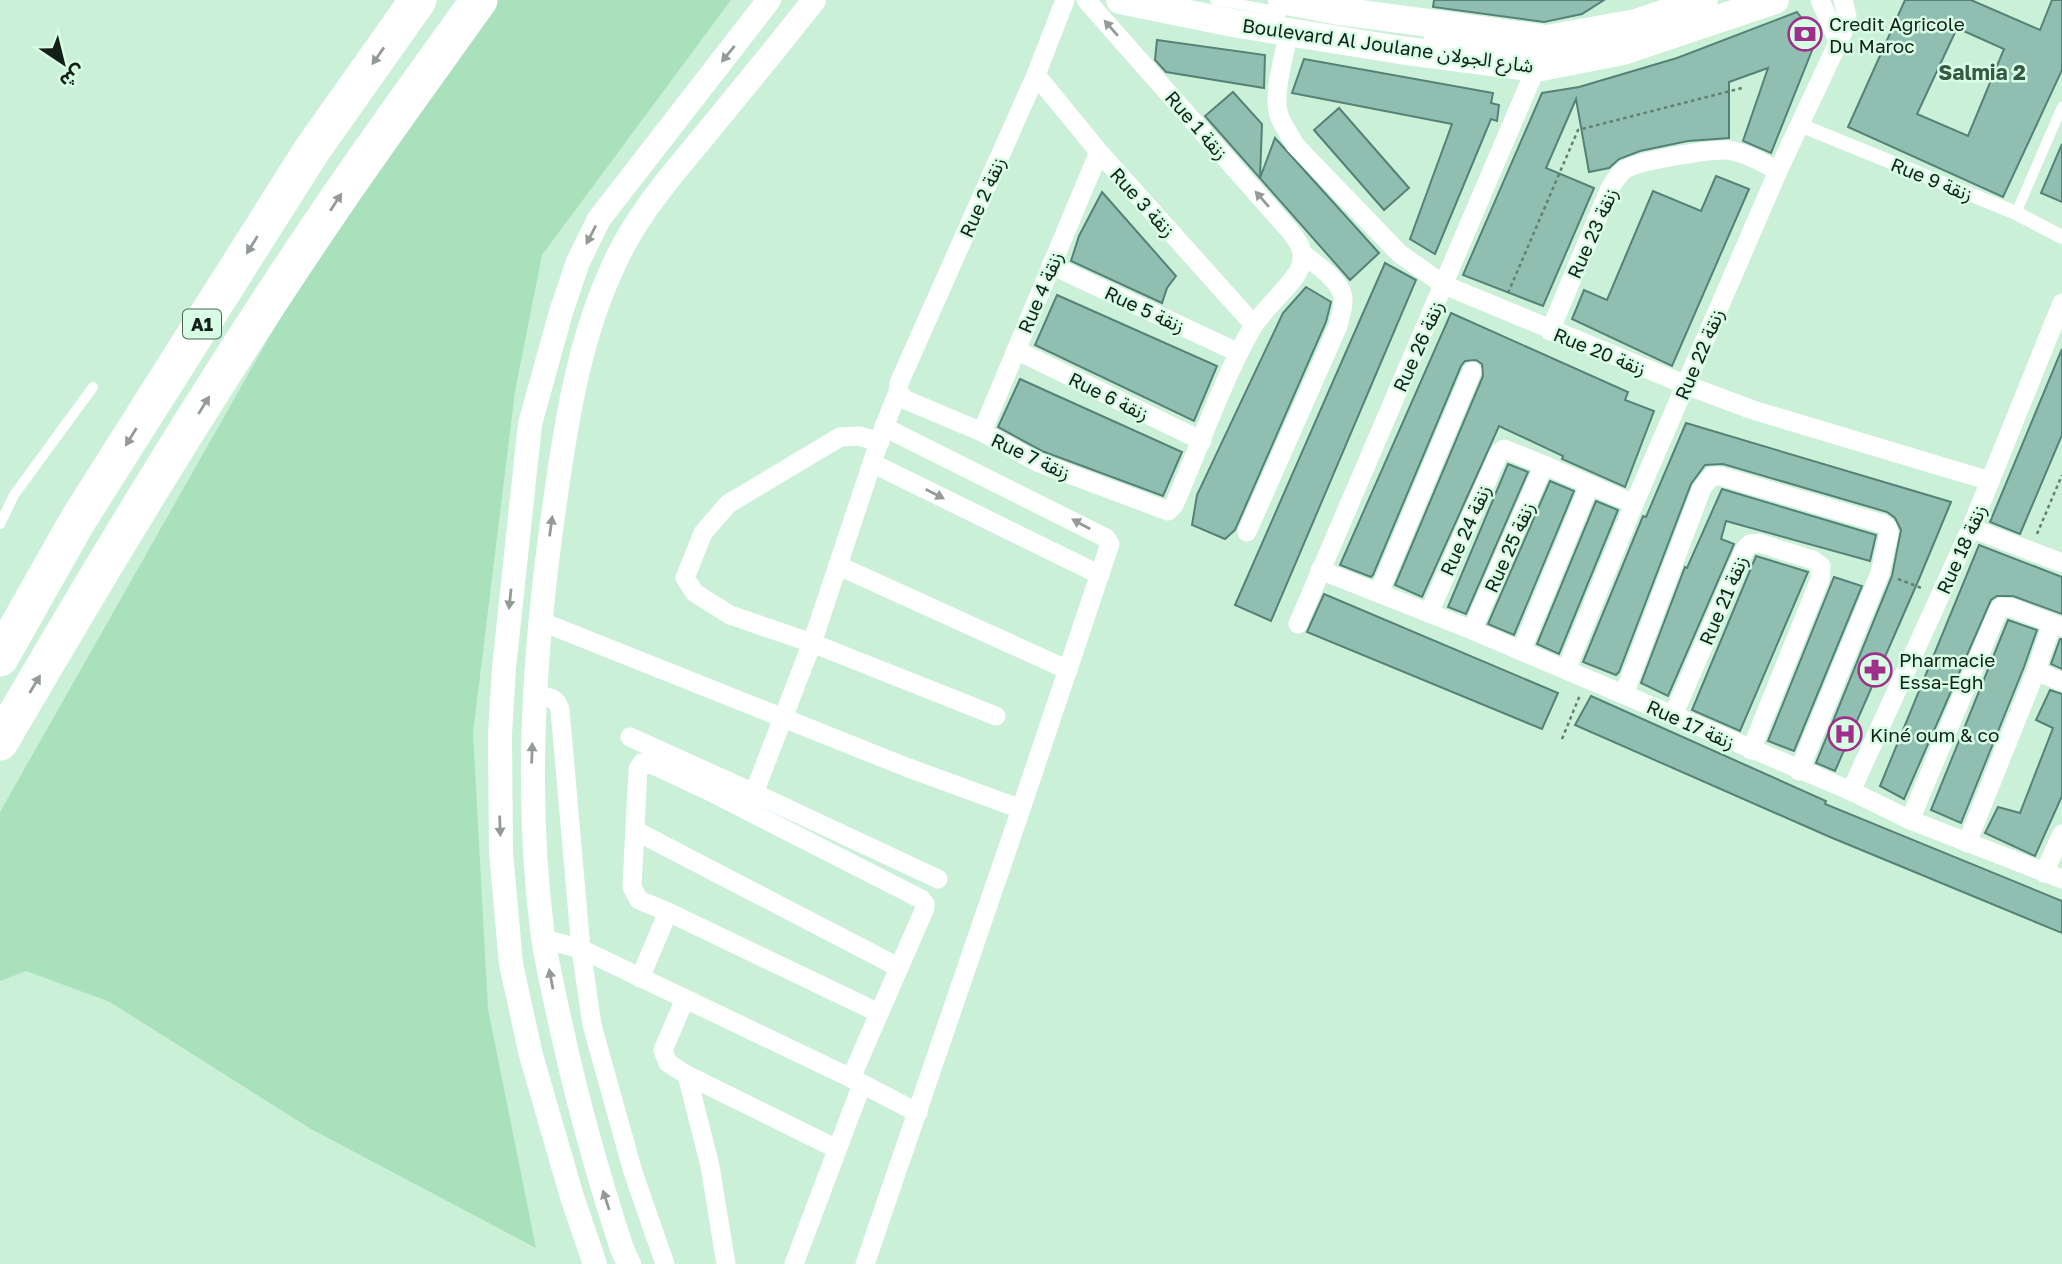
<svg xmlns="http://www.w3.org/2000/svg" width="2062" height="1264" viewBox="0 0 2062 1264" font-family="'Golos Text','Noto Sans Arabic',sans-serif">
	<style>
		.green { fill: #a9e1bd }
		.building { fill: #90bfb2; stroke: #558277; stroke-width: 2; fill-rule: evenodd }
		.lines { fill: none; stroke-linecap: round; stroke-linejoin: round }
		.path { stroke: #657e6f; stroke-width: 2.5; stroke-dasharray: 3.5 3.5; stroke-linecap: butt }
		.service { stroke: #fff; stroke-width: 10 }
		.pedestrian { stroke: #fff; stroke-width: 14 }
		.minor { stroke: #fff; stroke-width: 19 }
		.tertiary { stroke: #fff; stroke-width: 24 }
		.secondary { stroke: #fff; stroke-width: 28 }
		.motorway { stroke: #fff; stroke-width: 37 }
		.oneway { fill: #949b97 }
		.labels { text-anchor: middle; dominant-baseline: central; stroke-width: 5; stroke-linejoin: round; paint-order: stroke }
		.shield { fill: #d7fee4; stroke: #4d6355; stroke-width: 2 }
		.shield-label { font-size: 18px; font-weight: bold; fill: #122018 }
		.poi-label { font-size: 19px; fill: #122018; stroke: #d7fee4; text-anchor: start }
		.street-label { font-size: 19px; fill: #122018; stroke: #d7fee4 }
		.neighbourhood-label { font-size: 21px; font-weight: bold; fill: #375844; stroke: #d7fee4 }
	</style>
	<rect width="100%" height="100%" fill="#caf0d7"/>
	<path class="green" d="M491 0H731L542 255 515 391 473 733 488 1009 536 1248 311 1129 110 1002 26 971 0 981V812L292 297Z"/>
	<g class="building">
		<path d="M1434 0H1604L1582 14 1544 22 1433 7Z"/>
		<path d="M1905 0H1971L2040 30 2052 0H2062V70L2003 197 1848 127ZM1957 28 2004 49 1968 136 1917 114Z"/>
		<path d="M1797 12 1817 38 1771 153 1743 141 1768 68 1729 82V138L1688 141 1640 151 1619 159 1609 168 1589 172 1576 99 1546 168 1594 188 1543 306 1463 275 1542 93 1579 87 1677 58Z"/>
		<path d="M1157 40 1265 55 1264 88 1166 72 1155 60Z"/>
		<path d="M1304 59 1493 93 1491 103 1499 105 1497 121 1491 119 1435 254 1410 239 1452 124 1292 93Z"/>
		<path d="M1233 92 1262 124 1260 178 1275 138 1379 253 1350 280 1205 116Z"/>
		<path d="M1339 108 1409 188 1384 210 1314 130Z"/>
		<path d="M2062 144V202L2041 193Z"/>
		<path d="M1716 176 1749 189 1672 366 1572 319 1584 290 1607 300 1653 191 1701 211Z"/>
		<path d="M1102 192 1176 276 1167 288 1162 303 1071 261 1079 236Z"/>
		<path d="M1385 263 1416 280 1271 621 1235 605Z"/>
		<path d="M1306 287 1331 302 1326 322 1235 530 1225 539 1192 525 1197 495 1283 313Z"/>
		<path d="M1057 295 1217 366 1194 421 1035 345Z"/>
		<path d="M1451 313 1628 392 1625 400 1654 411 1625 487 1562 459 1563 456 1499 426 1422 597 1395 585 1483 376 1482 364 1476 360 1465 361 1461 366 1373 575 1371 577 1340 565Z"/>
		<path d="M2062 349V435L2020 534 1990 522Z"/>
		<path d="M1020 379 1182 452 1163 496 1042 451 998 427Z"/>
		<path d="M1686 423 1951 502 1919 579 1835 771 1816 763 1892 576 1901 530 1895 518 1887 512 1723 464 1705 465 1691 484 1619 672 1616 675 1583 662 1643 516 1646 517Z"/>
		<path d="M1508 464 1528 472 1466 614 1448 607Z"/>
		<path d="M1550 481 1574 491 1514 635 1488 624Z"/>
		<path d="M1722 489 1876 535 1870 561 1726 521 1721 539 1734 544 1668 696 1641 683 1685 567 1687 568Z"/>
		<path d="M1596 501 1618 510 1559 654 1537 644Z"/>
		<path d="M1979 545 2062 577V614L2013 596H1997L1991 600 1904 799 1880 786Z"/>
		<path d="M1756 556 1808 572 1740 731 1692 710Z"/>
		<path d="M1834 577 1862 586 1794 751 1768 741Z"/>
		<path d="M1324 594 1558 693 1542 729 1307 632Z"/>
		<path d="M2008 620 2037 630 2024 667 1961 823 1931 810Z"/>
		<path d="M2060 639H2062V669L2051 664Z"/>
		<path d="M2050 690 2062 694V796L2035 856 1985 833 1998 807 2020 813 2053 728 2036 720Z"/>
		<path d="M1591 696 1826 801 1825 804 2062 901V933L1830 837 1575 725Z"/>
	</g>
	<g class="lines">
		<g class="path">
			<path d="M1508 293 1578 130 1742 88"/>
			<path d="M2037 534 2062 475"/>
			<path d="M1898 579 1924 589"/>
			<path d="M1562 739 1580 695"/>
		</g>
		<g class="service">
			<path d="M1215 0 1283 12"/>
			<path d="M1429 37 1542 53 1553 51"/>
			<path d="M2016 213 2062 107"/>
			<path d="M0 524 14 495 93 387"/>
		</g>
		<path class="pedestrian" d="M1800 125 2016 213 2062 237"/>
		<g class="minor">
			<path d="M1820 0 1838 41"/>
			<path d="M1289 31C1285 53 1272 94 1279 115 1282 125 1290 135 1295 145L1400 254 1444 285 1686 385 1753 410 1990 481"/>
			<path d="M1036 75 1099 152 1254 325"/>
			<path d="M1051 265 1239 353"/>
			<path d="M1550 331 1610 188C1614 182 1618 175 1624 170 1636 161 1710 149 1727 150 1745 152 1763 163 1778 171"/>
			<path d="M1016 350 1202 441"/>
			<path d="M898 392 906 400 982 432 1037 462 1168 511 1174 505C1200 446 1221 383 1252 328 1263 309 1297 281 1301 265 1305 251 1298 241 1290 231L1086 0"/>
			<path d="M982 432 1099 152"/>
			<path d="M880 442 859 436 840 437 728 504 703 533 685 578 695 593 730 615 812 643 996 716"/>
			<path d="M874 464 1100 575"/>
			<path d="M1971 528 2062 563"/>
			<path d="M1247 532 1338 326C1340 317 1344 307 1343 298 1341 280 1315 264 1302 253"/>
			<path d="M839 566 1068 670"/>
			<path d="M1320 570 1472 630 1851 791 1910 820 2062 879"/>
			<path d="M1379 592 1472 371"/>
			<path d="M1429 613 1499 453 1504 449 1544 465 1634 504"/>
			<path d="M540 621 906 767 1021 809 1110 544 1106 538 884 427"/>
			<path d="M1298 624 1536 68"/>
			<path d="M1472 630 1544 465"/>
			<path d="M1521 651 1589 486"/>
			<path d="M1566 670 1634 504 1778 171 1843 32 1847 16 1843 0"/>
			<path d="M2036 671 2062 682"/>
			<path d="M1624 694 1702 488 1712 476H1720L1883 524 1887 527 1889 533 1880 573 1799 771"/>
			<path d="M535 696C547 697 557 696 560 710L581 949 592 1025 633 1172 665 1264"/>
			<path d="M1673 716 1745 549 1750 544 1759 543 1813 560 1821 566 1820 579 1751 750"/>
			<path d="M630 737 754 793"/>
			<path d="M1851 791 1971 528 2062 303"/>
			<path d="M1910 820 1998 611 2001 607 2012 608 2062 627"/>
			<path d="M636 831 898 967"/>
			<path d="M1967 843 2036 671 2052 623"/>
			<path d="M2044 873 2062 834"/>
			<path d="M938 879 754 793 812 643 884 427 898 392 899 383 1036 75 1065 0"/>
			<path d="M544 939 581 949 851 1078 918 1113"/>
			<path d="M640 978 668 912"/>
			<path d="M685 999 663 1050 668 1063 687 1075 689 1083 710 1166 726 1264"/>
			<path d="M687 1075 837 1149"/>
			<path d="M851 1078 925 908V904L921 899 713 793 653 765 642 763 638 769 632 887 639 900 668 912 879 1013"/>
			<path d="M794 1264 862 1084"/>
			<path d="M865 1264 1021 809"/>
		</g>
		<g class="tertiary">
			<path d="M595 1264 572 1197 531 1055 511 964 501 852 500 735 504 668 530 424 561 312 578 262 599 219 769 0"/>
			<path d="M629 1264 622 1249C599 1178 579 1108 563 1035 556 1003 548 970 543 937 524 792 534 646 555 502 567 415 581 328 621 250 642 209 675 171 704 136 741 91 778 46 814 0"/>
		</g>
		<g class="secondary">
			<path d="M1120 0 1233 23 1400 50 1536 68 1623 51 1775 0"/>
			<path d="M1282 0 1339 11 1547 39 1636 23 1704 0"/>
		</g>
		<g class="motorway">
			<path d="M0 658 78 520 312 150 418 0"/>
			<path d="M0 742C109 555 221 369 344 190 388 126 434 63 479 0"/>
		</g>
	</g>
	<defs><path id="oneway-solid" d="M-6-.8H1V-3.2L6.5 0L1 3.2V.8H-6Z" transform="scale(1.75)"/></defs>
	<g class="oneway">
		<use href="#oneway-solid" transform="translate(1111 28) rotate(-131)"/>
		<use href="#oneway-solid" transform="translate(728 54) rotate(129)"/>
		<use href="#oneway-solid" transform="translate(378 56) rotate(125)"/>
		<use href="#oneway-solid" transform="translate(1262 199) rotate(-131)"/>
		<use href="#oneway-solid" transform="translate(336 202) rotate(-57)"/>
		<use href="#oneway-solid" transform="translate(591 235) rotate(117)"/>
		<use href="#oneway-solid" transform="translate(252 245) rotate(122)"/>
		<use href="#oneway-solid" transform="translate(204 405) rotate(-58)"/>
		<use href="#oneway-solid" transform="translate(131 437) rotate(122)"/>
		<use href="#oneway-solid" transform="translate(935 494) rotate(27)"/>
		<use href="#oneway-solid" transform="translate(1081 524) rotate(-151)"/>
		<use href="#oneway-solid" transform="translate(551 526) rotate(-82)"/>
		<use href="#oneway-solid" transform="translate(510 599) rotate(96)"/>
		<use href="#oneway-solid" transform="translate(35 684) rotate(-59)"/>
		<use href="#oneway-solid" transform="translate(532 753) rotate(-88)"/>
		<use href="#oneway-solid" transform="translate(500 826) rotate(88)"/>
		<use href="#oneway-solid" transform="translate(551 979) rotate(-101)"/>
		<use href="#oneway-solid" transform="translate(606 1200) rotate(-108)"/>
	</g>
	<defs>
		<symbol id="bank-ring" viewBox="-11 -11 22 22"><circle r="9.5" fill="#d7fee4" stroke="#a02e8b" stroke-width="1.5"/><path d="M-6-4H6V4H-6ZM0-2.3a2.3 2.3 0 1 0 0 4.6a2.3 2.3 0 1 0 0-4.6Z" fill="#a02e8b"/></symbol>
		<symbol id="pharmacy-ring" viewBox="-11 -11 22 22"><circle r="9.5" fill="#d7fee4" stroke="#a02e8b" stroke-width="1.5"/><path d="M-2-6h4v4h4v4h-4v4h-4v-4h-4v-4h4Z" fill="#a02e8b"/></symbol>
		<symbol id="hospital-ring" viewBox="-11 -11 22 22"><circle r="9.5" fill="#d7fee4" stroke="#a02e8b" stroke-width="1.5"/><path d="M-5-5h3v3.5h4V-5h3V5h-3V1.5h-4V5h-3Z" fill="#a02e8b"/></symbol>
	</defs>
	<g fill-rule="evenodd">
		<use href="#bank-ring" x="1786" y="15" width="38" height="38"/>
		<use href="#pharmacy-ring" x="1856" y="651" width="38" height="38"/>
		<use href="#hospital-ring" x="1826" y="715" width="38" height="38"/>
	</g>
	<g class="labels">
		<rect class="shield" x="183" y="309.5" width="38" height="29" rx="5"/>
		<g class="shield-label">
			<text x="202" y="324">A1</text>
		</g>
		<g class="poi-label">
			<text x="1829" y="23">Credit Agricole<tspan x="1829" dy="22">Du Maroc</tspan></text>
			<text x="1899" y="659">Pharmacie<tspan x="1899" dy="22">Essa-Egh</tspan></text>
			<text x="1870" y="734">Kiné oum &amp; co</text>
		</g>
		<g class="street-label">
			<text transform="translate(1388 45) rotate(8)">Boulevard Al Joulane شارع الجولان</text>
			<text transform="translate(1197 125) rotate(49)">Rue 1 زنقة</text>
			<text transform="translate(1932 179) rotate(22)">Rue 9 زنقة</text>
			<text transform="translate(982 197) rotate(-66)">Rue 2 زنقة</text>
			<text transform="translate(1143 202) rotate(48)">Rue 3 زنقة</text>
			<text transform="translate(1592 233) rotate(-66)">Rue 23 زنقة</text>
			<text transform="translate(1040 292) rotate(-67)">Rue 4 زنقة</text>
			<text transform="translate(1145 309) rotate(25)">Rue 5 زنقة</text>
			<text transform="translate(1418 346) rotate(-66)">Rue 26 زنقة</text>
			<text transform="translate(1600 351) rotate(22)">Rue 20 زنقة</text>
			<text transform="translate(1699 354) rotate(-67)">Rue 22 زنقة</text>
			<text transform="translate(1109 396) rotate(26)">Rue 6 زنقة</text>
			<text transform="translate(1031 456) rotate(25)">Rue 7 زنقة</text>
			<text transform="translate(1465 530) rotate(-66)">Rue 24 زنقة</text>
			<text transform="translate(1509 547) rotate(-66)">Rue 25 زنقة</text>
			<text transform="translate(1961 549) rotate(-66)">Rue 18 زنقة</text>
			<text transform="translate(1723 600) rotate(-67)">Rue 21 زنقة</text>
			<text transform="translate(1691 724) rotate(24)">Rue 17 زنقة</text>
		</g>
		<g class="neighbourhood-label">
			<text x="1982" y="72">Salmia 2</text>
		</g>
	</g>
	<g transform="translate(63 63) rotate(145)" stroke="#d7fee4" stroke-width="5" paint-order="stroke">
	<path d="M0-5L12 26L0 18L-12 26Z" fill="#122018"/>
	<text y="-10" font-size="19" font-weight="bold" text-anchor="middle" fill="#122018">ش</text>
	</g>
</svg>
